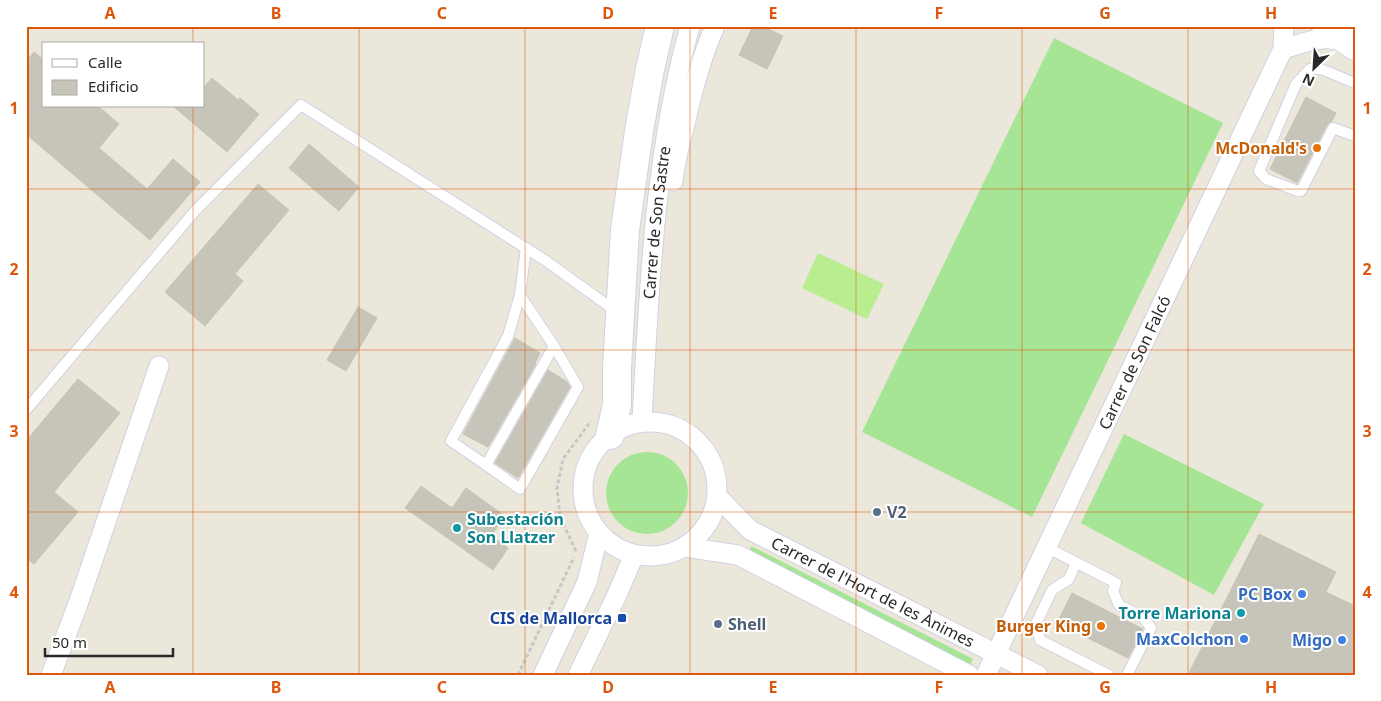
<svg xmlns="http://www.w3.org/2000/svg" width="1381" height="701" viewBox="0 0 1381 701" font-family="'Noto Sans',sans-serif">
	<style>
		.grass { fill: #a5e595 }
		.pitch { fill: #b8ed90 }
		.building { fill: #c7c5b9; stroke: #c8c3b4 }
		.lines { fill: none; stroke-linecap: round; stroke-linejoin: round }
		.lane-casing { stroke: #d0d1e3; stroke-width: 12 }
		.street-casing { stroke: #d0d1e3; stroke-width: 21 }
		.secondary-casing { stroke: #d0d1e3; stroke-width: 30 }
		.path { stroke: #c7c7c7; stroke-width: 3; stroke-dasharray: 4 2.5; stroke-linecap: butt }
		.lane { stroke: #fff; stroke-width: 10 }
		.street { stroke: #fff; stroke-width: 19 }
		.secondary { stroke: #fff; stroke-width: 28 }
		.grid { fill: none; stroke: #de570d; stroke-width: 1; stroke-opacity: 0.55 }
		.food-dot { fill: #e8710a; stroke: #fff; stroke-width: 2 }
		.service-dot { fill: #5c6f8a; stroke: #fff; stroke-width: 2 }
		.culture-dot { fill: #0f9aa8; stroke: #fff; stroke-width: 2 }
		.shop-dot { fill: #3f7fe0; stroke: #fff; stroke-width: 2 }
		.transit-dot { fill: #1a4fb4; stroke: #fff; stroke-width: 2 }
		.labels { text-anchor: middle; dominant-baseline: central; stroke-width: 4; stroke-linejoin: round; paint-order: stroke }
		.food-label { font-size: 16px; font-weight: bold; fill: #c56008; stroke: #fff; text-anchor: end }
		.street-label { font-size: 16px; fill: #292929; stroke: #fff }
		.service-label { font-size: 16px; font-weight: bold; fill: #4e5e75; stroke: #fff; text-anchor: start }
		.culture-label { font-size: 16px; font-weight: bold; fill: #0d838f; stroke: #fff; text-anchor: start }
		.shop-label { font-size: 16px; font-weight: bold; fill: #366cbe; stroke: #fff; text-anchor: end }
		.transit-label { font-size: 16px; font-weight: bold; fill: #164399; stroke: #fff; text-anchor: end }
		.neatline { fill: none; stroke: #de570d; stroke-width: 2 }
		.grid-label { font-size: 16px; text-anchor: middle; font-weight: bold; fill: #de570d }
	</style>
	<rect width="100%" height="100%" fill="#ece7db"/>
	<g class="grass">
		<path d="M1054 38 1223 123 1032 517 862 432Z"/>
		<path d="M1124 434 1264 504 1214 595 1081 523Z"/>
		<circle cx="647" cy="493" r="41"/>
		<path d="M751 546 973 659 970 666 749 553Z"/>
	</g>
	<path class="pitch" d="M818 253 884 284 867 319 802 288Z"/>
	<g class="building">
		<path d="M753 26H762L783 36 767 69 739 55Z"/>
		<path d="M34 52 44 60V106H98L119 124 99 148 147 189 173 159 200 182 150 240 26 134V62Z"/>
		<path d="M212 78 238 100 240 98 259 114 227 152 173 106H204V87Z"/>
		<path d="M1306 97 1336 113 1332 121 1327 125 1297 183 1270 169Z"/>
		<path d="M309 144 359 187 339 211 289 168Z"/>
		<path d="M258 184 289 210 235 274 243 281 205 326 165 292Z"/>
		<path d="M358 307 377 318 346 371 327 360Z"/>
		<path d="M515 338 540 353 535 363 536 364 488 447 463 434Z"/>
		<path d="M548 370 566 381 570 387 518 478 495 463Z"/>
		<path d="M78 379 120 413 54 492 78 512 34 564 26 558V441Z"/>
		<path d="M421 486 452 508 466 488 505 516 491 536 508 548 493 570 405 508Z"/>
		<path d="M1259 534 1336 572 1326 592 1355 606V675H1188Z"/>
		<path d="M1072 593 1143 629 1128 658 1057 623Z"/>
	</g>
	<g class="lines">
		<defs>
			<g id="lane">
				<path d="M1355 83 1321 69H1310L1296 84 1259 171 1266 179 1298 191H1301L1333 128 1355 136"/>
				<path d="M520 295 554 346 486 465 451 441 508 336 520 295 526 248"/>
				<path d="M26 410 195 211 301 105 546 261 617 312"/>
				<path d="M486 465 520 489 578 387 554 346"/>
				<path d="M1046 547 1116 583 1113 591 1119 605 1143 617 1151 628 1127 675"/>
				<path d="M1076 563 1069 579 1052 590 1036 624 1040 640 1109 675"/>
			</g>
			<g id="street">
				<path d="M1283 49C1305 43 1322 34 1345 42"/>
				<path d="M673 181C675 160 681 140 686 120 693 88 702 56 715 26"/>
				<path id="s1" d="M642 421C649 289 654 155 690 26"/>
				<circle cx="650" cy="489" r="67"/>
				<path id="s2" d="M717 496 750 530 1038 675"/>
				<path d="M685 547 738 555 969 675"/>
				<path d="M51 675 78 604 159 366"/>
				<path d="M543 675 587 582 599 533"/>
				<path d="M578 675 616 597 634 555"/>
				<path id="s3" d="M986 675 1283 49 1284 26"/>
			</g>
			<g id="secondary">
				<path d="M1326 26 1355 46"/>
				<path d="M610 435 617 405V368L625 230 639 131 650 69 660 26"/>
			</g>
		</defs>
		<use href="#lane" class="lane-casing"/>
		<use href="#street" class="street-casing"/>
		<use href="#secondary" class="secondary-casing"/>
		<g class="path">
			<path d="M576 551 560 517 557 488 563 459 591 421"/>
			<path d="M518 675 574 557"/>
		</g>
		<use href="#lane" class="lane"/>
		<use href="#street" class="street"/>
		<use href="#secondary" class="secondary"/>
	</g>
	<path class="grid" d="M193 26V44M359 26V675M525 26V675M690 26V675M856 26V675M1022 26V675M1188 26V675M193 106V675M26 189H1355M26 350H1355M26 512H1355"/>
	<g class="food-dot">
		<circle cx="1317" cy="148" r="5"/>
		<circle cx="1101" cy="626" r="5"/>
	</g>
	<g class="service-dot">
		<circle cx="877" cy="512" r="5"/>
		<circle cx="718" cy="624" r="5"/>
	</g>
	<g class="culture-dot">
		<circle cx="457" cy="528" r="5"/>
		<circle cx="1241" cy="613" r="5"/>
	</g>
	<g class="shop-dot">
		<circle cx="1302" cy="594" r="5"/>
		<circle cx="1244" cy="639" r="5"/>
		<circle cx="1342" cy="640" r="5"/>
	</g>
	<rect class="transit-dot" x="617" y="613" width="10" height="10" rx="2.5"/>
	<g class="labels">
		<g class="food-label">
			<text x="1307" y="148">McDonald's</text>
			<text x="1091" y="626">Burger King</text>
		</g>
		<g class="street-label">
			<text stroke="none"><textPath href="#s1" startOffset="199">Carrer de Son Sastre</textPath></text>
			<text stroke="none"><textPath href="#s3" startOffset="346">Carrer de Son Falcó</textPath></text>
			<text stroke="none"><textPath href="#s2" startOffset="185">Carrer de l'Hort de les Ànimes</textPath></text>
		</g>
		<g class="service-label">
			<text x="887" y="512">V2</text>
			<text x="728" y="624">Shell</text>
		</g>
		<g class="culture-label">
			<text x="467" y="519">Subestación<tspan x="467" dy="18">Son Llatzer</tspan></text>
			<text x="1231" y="613" text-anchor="end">Torre Mariona</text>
		</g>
		<g class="shop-label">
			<text x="1292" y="594">PC Box</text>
			<text x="1234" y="639">MaxColchon</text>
			<text x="1332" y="640">Migo</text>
		</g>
		<g class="transit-label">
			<text x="612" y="618">CIS de Mallorca</text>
		</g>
	</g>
	<rect width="1381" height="701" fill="none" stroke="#ffffff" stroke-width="55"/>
	<rect x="42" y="42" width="162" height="65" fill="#ffffff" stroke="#a9a9a9"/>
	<rect x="52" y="59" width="25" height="8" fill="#ffffff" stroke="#a9a9a9"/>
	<text x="88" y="68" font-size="15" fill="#292929">Calle</text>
	<rect x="52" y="80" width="25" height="15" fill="#c7c5b9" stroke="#a9a9a9"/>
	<text x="88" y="92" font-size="15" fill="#292929">Edificio</text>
	<g transform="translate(1314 68) rotate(205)" stroke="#ffffff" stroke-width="4" paint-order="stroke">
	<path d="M0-4L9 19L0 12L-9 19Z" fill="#292929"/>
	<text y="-8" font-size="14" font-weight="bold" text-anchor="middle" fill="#292929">N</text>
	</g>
	<path d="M45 648v8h128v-8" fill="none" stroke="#292929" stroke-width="2.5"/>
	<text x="52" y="648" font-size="15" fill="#292929" stroke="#ffffff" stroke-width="4" paint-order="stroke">50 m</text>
	<rect x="28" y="28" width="1326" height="646" class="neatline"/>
	<g class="grid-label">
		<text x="110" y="19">A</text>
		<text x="276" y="19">B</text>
		<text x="442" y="19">C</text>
		<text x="608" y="19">D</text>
		<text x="773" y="19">E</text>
		<text x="939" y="19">F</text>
		<text x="1105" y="19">G</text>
		<text x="1271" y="19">H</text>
		<text x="14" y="114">1</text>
		<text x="1367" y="114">1</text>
		<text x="14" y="275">2</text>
		<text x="1367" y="275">2</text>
		<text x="14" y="437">3</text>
		<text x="1367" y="437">3</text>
		<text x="14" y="598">4</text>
		<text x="1367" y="598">4</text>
		<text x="110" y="693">A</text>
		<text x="276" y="693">B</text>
		<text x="442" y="693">C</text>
		<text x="608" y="693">D</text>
		<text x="773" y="693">E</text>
		<text x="939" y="693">F</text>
		<text x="1105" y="693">G</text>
		<text x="1271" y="693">H</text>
	</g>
</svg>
